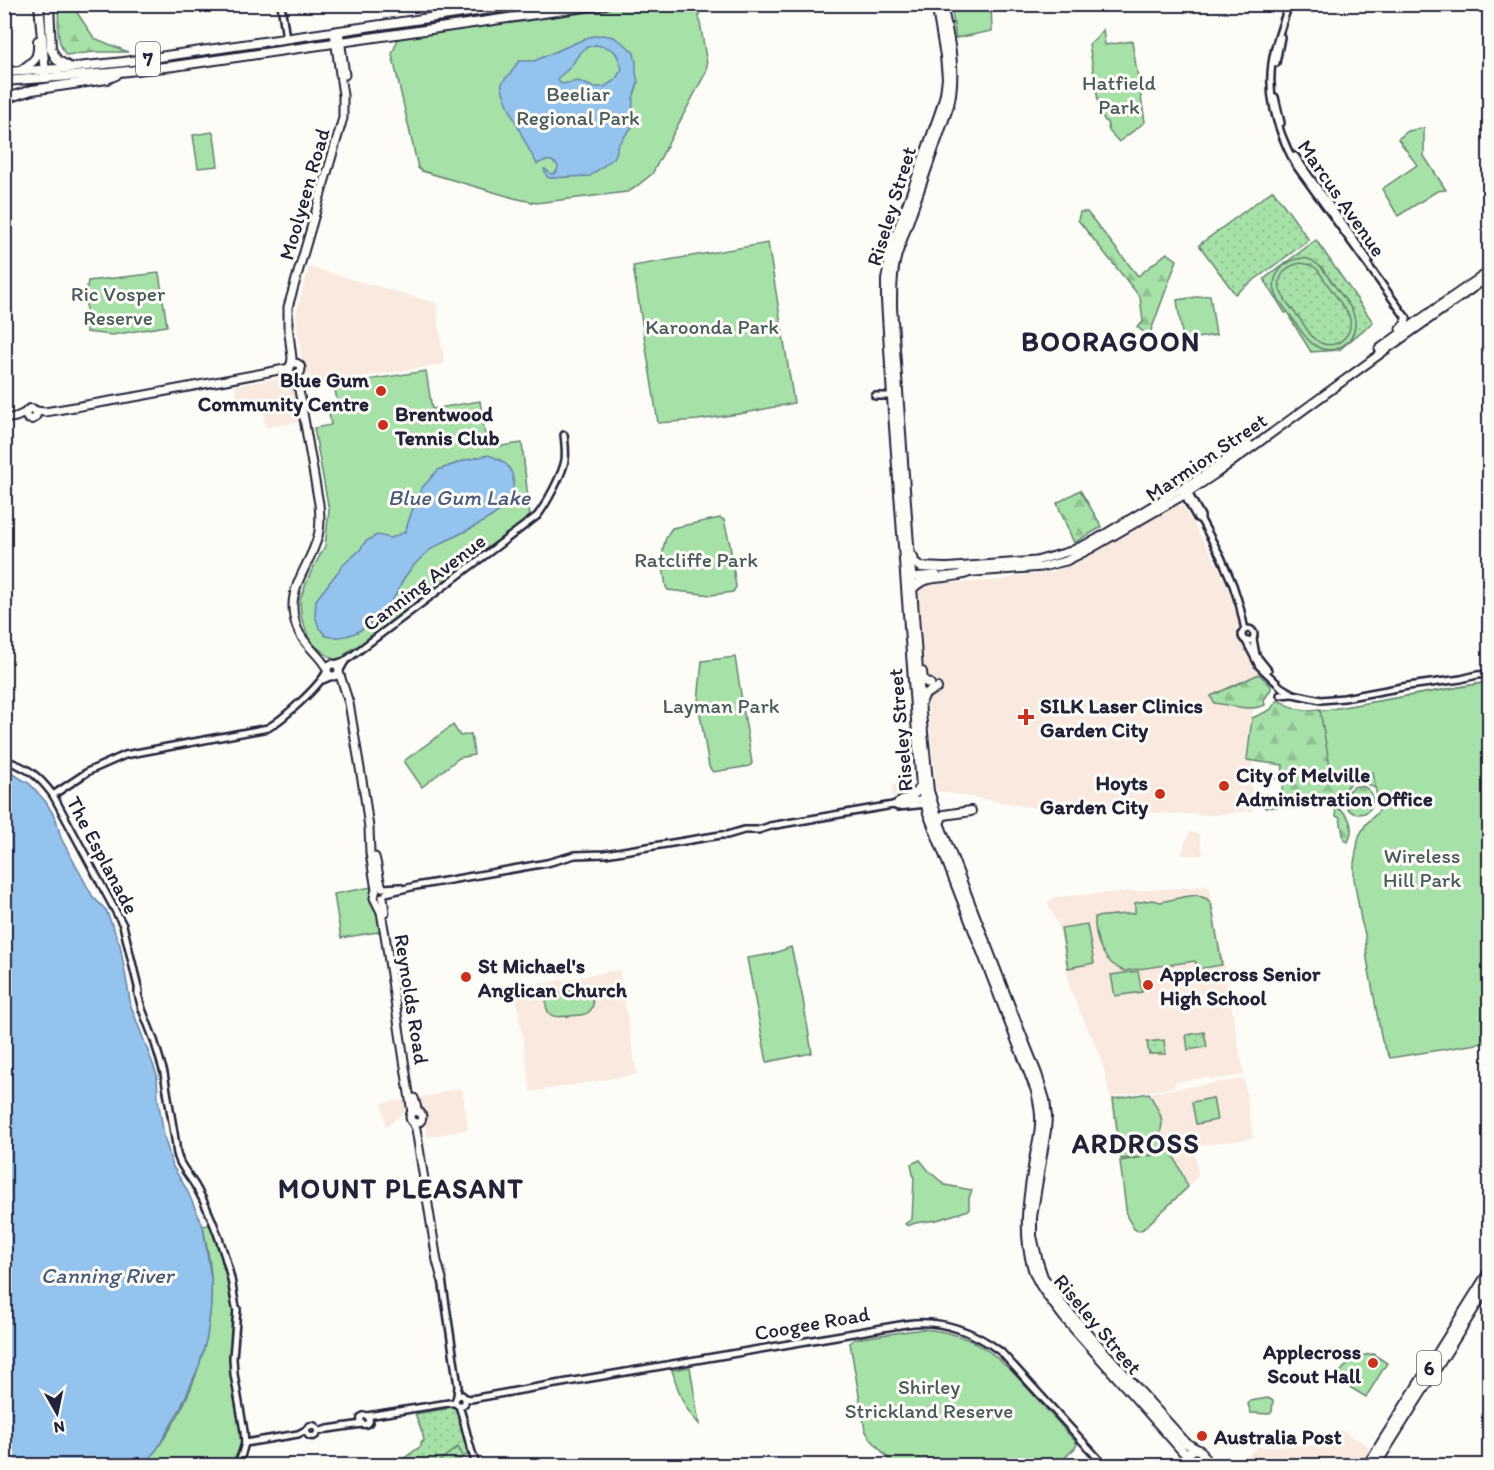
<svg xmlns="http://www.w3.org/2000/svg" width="1494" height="1470" viewBox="0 0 1494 1470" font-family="Itim,sans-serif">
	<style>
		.built { fill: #f9e9de }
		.grass { fill: url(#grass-dots); stroke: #648271; stroke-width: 1.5 }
		.forest { fill: url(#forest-firs); stroke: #648271; stroke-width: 1.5 }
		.park { fill: #a6e1a7; stroke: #648271; stroke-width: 1.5; fill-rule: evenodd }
		.water { fill: #94c3ee; stroke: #6683a6; stroke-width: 1.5; fill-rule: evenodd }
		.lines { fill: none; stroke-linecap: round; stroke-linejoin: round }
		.minor-casing { stroke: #22223b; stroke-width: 10 }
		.major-casing { stroke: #22223b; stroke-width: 11 }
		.highway-casing { stroke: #22223b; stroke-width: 12 }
		.minor { stroke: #fdfcf7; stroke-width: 5 }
		.major { stroke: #fdfcf7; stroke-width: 7 }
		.highway { stroke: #fdfcf7; stroke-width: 8 }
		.poi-dot { fill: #c8321e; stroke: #fdfcf7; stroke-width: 2 }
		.labels { text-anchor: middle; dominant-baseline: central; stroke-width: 6; stroke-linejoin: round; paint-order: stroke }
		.shield { fill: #fdfcf7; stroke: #646373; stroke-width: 1.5 }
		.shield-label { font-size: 20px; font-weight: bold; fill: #22223b }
		.park-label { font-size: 21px; fill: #4a5b5b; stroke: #fdfcf7 }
		.street-label { font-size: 21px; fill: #22223b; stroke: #fdfcf7 }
		.poi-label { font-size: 21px; font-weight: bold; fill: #22223b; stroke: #fdfcf7; text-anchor: start }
		.water-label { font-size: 22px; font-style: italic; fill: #4a5a7a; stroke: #fdfcf7 }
		.district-label { font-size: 27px; font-weight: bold; letter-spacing: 1.5px; fill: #22223b; stroke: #fdfcf7 }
	</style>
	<defs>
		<pattern id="grass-dots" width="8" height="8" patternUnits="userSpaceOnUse" patternTransform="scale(1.5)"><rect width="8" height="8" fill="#a6e1a7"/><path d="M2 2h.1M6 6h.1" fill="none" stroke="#8fc191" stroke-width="1.8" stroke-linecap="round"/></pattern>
		<pattern id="forest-firs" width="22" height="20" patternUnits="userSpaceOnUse" patternTransform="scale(1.5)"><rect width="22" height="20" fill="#a6e1a7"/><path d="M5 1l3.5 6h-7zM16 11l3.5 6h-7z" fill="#8fc191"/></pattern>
	</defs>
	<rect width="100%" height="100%" fill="#fdfcf7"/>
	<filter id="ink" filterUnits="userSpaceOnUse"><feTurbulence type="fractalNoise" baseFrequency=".0167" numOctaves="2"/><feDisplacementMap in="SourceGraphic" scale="12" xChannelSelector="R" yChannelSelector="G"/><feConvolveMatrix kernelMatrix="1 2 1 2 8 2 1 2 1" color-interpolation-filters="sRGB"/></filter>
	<g filter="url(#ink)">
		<g class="built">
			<path d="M309 267 436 303 444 364 305 386 296 315Z"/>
			<path d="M286 377 293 380 300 403 239 414 235 386Z"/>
			<path d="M289 407 291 413 299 412 301 422 266 427 264 411Z"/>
			<path d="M1175 505 1183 506 1218 566 1225 580 1240 627 1236 635 1240 642 1243 643 1259 674 1211 696 1214 703 1252 708V811L1212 815 1041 809 937 791 929 720 919 591 925 585 1004 580 1017 576 1052 572 1088 557 1125 536Z"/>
			<path d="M892 785H915L910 793 893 800Z"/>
			<path d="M1189 832 1199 834 1203 855H1181Z"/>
			<path d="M1205 886 1210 888 1244 1075 1210 1080 1209 1077 1174 1082 1175 1087 1110 1097 1101 1057 1071 992 1058 924 1049 906 1048 902 1055 897Z"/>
			<path d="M619 970 637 1074 531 1092 515 988Z"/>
			<path d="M1244 1079 1253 1138 1203 1145 1197 1148 1195 1151 1198 1176 1188 1187 1143 1229 1138 1231 1134 1229 1127 1216 1111 1098Z"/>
			<path d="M462 1088 468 1129 427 1137 423 1110 421 1108 405 1111 386 1127 382 1103 440 1094V1092Z"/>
			<path d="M1341 1430 1368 1446 1369 1454 1362 1465H1238L1257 1447 1318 1445 1327 1449Z"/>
		</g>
		<g class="grass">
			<path d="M1273 190 1309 240 1235 294 1199 245Z"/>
			<path d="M1316 240 1373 322 1339 350 1311 352 1290 318V312L1285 313 1264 279Z"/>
			<path d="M1204 1032 1207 1047 1188 1050 1186 1035Z"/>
			<path d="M1164 1040 1166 1054H1149L1147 1042Z"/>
			<path d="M444 1403 459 1406 471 1453 463 1457 458 1447 434 1465H424L422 1461 416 1465H396V1464L421 1446V1442L424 1441C423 1431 418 1423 415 1414L446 1409Z"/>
		</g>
		<g class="forest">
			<path d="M58 5H72L94 38 128 52H95L66 55C54 38 60 24 58 5Z"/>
			<path d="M1080 212H1087L1138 276 1167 253 1177 260 1149 336 1137 327 1143 322 1140 297 1078 220Z"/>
			<path d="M1080 490 1102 527 1074 543 1057 503Z"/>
			<path d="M1259 674 1271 686V689L1264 700 1265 705C1250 712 1230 705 1214 703L1211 696Z"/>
			<path d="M1489 682 1375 788C1344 770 1351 793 1330 800 1316 804 1301 805 1287 808L1286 804 1282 806 1265 808 1263 799 1278 800 1281 798 1283 780 1249 775V771L1282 775 1283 765 1247 760 1252 718 1270 710 1278 700C1295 709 1300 712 1320 709L1321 711Z"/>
			<circle cx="1359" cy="800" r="14"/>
			<path d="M1335 807C1350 813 1355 827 1348 842L1344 840 1340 818 1336 816Z"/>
			<path d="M458 1447 463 1457 451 1465H434Z"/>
		</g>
		<g class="park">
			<path d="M697 4 707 64 706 72 652 174 633 189 627 192 536 203 514 198 422 171 418 168 392 54 398 39 415 34 628 5Z"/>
			<path d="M951 5H991L992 31 956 38Z"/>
			<path d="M1103 29 1105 45 1132 41 1145 122 1119 142 1109 131 1107 122 1105 121 1100 113 1089 44 1097 38Z"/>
			<path d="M1424 128V156L1446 190 1437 191 1398 216 1382 189 1417 165 1398 139 1408 131Z"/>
			<path d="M212 132 214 135 218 166 198 168 193 135Z"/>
			<path d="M768 243 794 403 745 413 698 420 658 423 633 266Z"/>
			<path d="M1304 258 1311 260 1321 267 1351 308C1356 318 1357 329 1350 339 1347 344 1341 347 1335 349 1314 354 1303 334 1293 319 1288 312 1281 304 1277 296 1268 277 1284 259 1304 258ZM1301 263 1311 265 1317 269 1349 315C1351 322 1351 330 1346 336 1340 344 1330 347 1321 343 1311 339 1306 327 1300 319 1294 311 1285 302 1281 292 1275 277 1287 265 1301 263Z"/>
			<path d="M159 273 167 326 112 335 86 332V294L88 281Z"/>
			<path d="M1210 295 1216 335 1183 340 1177 300Z"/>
			<path d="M426 371 432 409 480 401 487 448 522 443 530 517 357 649 353 648 345 654 346 657 334 660 310 642 301 616 300 599 310 574 325 546 329 510 314 428 331 425 328 407 338 405 334 385Z"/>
			<path d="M720 518 724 520 730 545 736 587 733 592 711 595 668 590 666 587C663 567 658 545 672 528Z"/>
			<path d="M735 657 752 763 750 766 713 772 709 767 698 702 702 661Z"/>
			<path d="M1489 682V1042L1390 1058 1382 1041 1367 959 1365 934 1361 920 1354 879V863L1359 836 1366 824 1379 811 1373 772 1332 778 1320 711Z"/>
			<path d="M453 725 460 736 471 734 474 755 459 758 422 787 404 761Z"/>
			<path d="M372 887 370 896 377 911 380 930 378 932 341 938 334 894Z"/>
			<path d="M1197 895 1207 899 1211 903 1222 965 1198 969 1195 961 1124 971C1102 962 1094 938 1095 917L1135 913V903L1152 900 1161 902 1183 897Z"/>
			<path d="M1087 924 1094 963 1068 968 1061 928Z"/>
			<path d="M791 947 802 994 812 1053 767 1062 747 958 772 954Z"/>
			<path d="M1138 971 1142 992 1115 996 1111 975Z"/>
			<path d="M580 990C590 992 598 1003 589 1012 584 1016 576 1015 570 1016 558 1017 546 1020 546 1002 552 990 568 992 580 990Z"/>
			<path d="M1149 1093C1156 1107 1166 1118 1160 1133L1165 1137 1168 1149 1148 1156 1172 1152 1188 1187 1143 1229 1138 1231 1134 1229 1127 1217 1120 1161 1143 1157 1121 1159 1113 1099Z"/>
			<path d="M1213 1098 1217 1120 1196 1124 1192 1102Z"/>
			<path d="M920 1160 929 1171 945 1185 972 1190 969 1198V1210L937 1220 915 1223 908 1226 905 1224 912 1219 914 1179 911 1164Z"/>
			<path d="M211 1224C221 1254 235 1286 235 1317 235 1334 229 1351 231 1368 234 1391 243 1417 241 1441 240 1450 235 1458 230 1465L139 1466 141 1460 146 1462C187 1414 214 1345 211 1280 211 1262 206 1244 203 1226Z"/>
			<path d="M923 1329C975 1333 998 1355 1031 1392 1046 1409 1060 1425 1075 1441L1077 1444 1075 1448 1057 1465H894L870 1438 865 1430 850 1343 854 1339Z"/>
			<path d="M1373 1354 1387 1363 1366 1397 1343 1383 1331 1381C1346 1367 1352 1355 1373 1354Z"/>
			<path d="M690 1367 699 1424C682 1406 679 1393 672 1370Z"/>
			<path d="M1268 1398 1273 1401 1272 1412 1269 1414 1251 1413 1248 1404 1250 1401Z"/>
		</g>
		<g class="water">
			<path d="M602 35 614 37 627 46 634 53 636 62V73L638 83 633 98 632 127 617 146V151L614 158 590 176 550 178 547 177 544 169H545L551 174C556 174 558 171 558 166 551 158 545 160 537 164 531 154 499 92 502 84 503 79 508 77 511 73 514 69 515 65 519 61H534L589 37ZM596 45C615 48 617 51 622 69L615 80 604 87H593L578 81 562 84 559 82 558 78C562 74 567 71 570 67 581 55 577 48 596 45Z"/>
			<path d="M488 455C500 459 511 464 513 478 520 521 446 532 422 557 417 562 411 568 407 574 402 580 400 587 396 594 385 613 363 635 340 637 336 638 331 637 326 636L319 628 315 615 316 600 343 565 360 550 365 542 377 535 391 538 405 532 413 508 421 489 438 470 466 460Z"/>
			<path d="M5 769 30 784 46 802 56 819 61 838 93 897 106 910 120 945 131 1006 157 1075 158 1098 164 1136 173 1167 186 1188 203 1226 211 1279V1304L207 1337 199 1366 181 1407 157 1449 145 1463 141 1461 139 1465H5Z"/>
		</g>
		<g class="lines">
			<defs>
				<g id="minor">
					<path d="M281 4 286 39"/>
					<path d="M1289 4C1284 19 1279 33 1275 48 1264 90 1276 128 1295 164L1407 319"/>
					<path d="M1276 63 1281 37"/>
					<path d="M1275 97 1281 123"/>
					<path d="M1295 156 1369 261"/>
					<path d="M875 396H889L893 393"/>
					<path d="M1186 489 1201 516V520"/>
					<path d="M1183 493 1197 518 1201 520 1221 557 1233 585 1240 607 1245 630"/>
					<circle cx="1248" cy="635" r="6"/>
					<path d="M1253 639 1256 655 1268 670"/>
					<path d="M1246 641 1259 666 1281 687 1293 694 1321 700 1344 698 1408 686 1461 679 1477 675 1490 674"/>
					<path d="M335 664 345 661"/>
					<path d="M340 670 345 661 537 516C546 505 563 473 565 460 566 452 565 443 564 435"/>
					<path d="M323 680 332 676"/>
					<path d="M1280 695 1292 694"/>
					<path d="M4 760C28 767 39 776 53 795L123 925 139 991"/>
					<path d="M53 795 89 771 125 755 268 728C283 719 319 687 327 671"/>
					<path d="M893 805 898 807 927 804"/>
					<path d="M770 826 893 805 897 803 926 799"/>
					<path d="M383 888 400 887"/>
					<path d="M386 893 416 886 547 863 575 855 605 854 721 835H727L744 830H758L771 826"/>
					<path d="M138 990V994L142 1009 154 1040 164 1073 176 1145C176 1163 188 1173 196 1187 211 1213 224 1249 231 1279 233 1289 234 1300 237 1311"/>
					<path d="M442 1279 458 1386 457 1396 455 1401 457 1405H463L465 1403V1398L462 1395 457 1396"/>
					<path d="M465 1398 471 1399 521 1390 906 1324C940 1319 974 1331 1001 1352L1105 1466"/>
					<path d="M459 1406C466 1425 468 1446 477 1466"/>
					<circle cx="365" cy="1420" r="4.5"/>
					<path d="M367 1416 449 1403H455"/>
					<circle cx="312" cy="1431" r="5.5"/>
					<path d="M318 1432 328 1429 362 1424"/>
					<path d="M245 1443 298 1434 306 1430"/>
					<path d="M234 1466 241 1457 245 1443 244 1431 234 1374 233 1358 237 1309"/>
				</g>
				<g id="major">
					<path d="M535 4 536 14"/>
					<path d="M339 31 345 75"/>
					<path d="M1400 329 1405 324 1406 318"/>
					<path d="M1379 349C1416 322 1452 296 1490 271"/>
					<circle cx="295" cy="369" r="6"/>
					<path d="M291 365 292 358 288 325V307L343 118V95L334 32"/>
					<path d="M294 375 299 390 319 504C320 515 321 525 318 536 309 570 283 589 297 628 304 646 319 653 327 669"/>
					<circle cx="31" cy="414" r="5.5"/>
					<path d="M36 411 45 412 140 396 290 368"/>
					<path d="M4 419 16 417 27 412"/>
					<path d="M941 568 1036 561 1071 551 1095 540 1202 476 1249 444"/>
					<path d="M962 573 1042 567 1066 561 1092 548 1184 495 1217 473 1387 349 1490 276"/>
					<path d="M909 577 936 575"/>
					<circle cx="333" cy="670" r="6"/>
					<path d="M339 672 349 703 365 798 369 828 370 853 376 890"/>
					<path d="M375 857C378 867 378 877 382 887"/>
					<path d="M375 893 374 898 381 912 385 935 412 1113"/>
					<path d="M383 897 385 913"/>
					<path d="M414 1098 418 1112"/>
					<circle cx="416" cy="1117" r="6"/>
					<path d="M413 1122 416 1129 437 1261 442 1279"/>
				</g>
				<g id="highway">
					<path d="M39 4 45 74"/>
					<path d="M49 4 51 49 57 60 69 67"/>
					<path d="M936 4 945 56 947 78 945 94 940 112 892 247 886 280V300L893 413 921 787 928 813 942 849 1036 1091C1038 1101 1041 1112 1040 1123 1040 1134 1037 1144 1035 1155 1029 1193 1021 1231 1033 1269 1039 1287 1052 1301 1063 1316L1187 1456"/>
					<path d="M942 4C949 38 957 70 949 105L897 254C892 271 892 289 892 307L921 713 929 791 939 823 1013 1014 1037 1074 1045 1100 1047 1117 1046 1130 1032 1217V1236L1038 1262 1043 1277 1063 1306 1186 1443 1196 1449"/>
					<path d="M22 70C35 60 39 59 38 41"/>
					<path d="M4 72 58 69 124 62 526 4"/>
					<path d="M4 81 110 73 174 66 606 4"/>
					<path d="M4 99 32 90 107 79 116 75"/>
					<path d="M913 557 914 562 921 567 944 568"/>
					<path d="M913 588C927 573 949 580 967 573"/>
					<path d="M922 672 923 680 930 684"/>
					<path d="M921 702 925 694 937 688"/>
					<path d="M899 803 913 795 921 787"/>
					<path d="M939 823 942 817 944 815 971 811"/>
					<path d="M1191 1466C1185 1460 1187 1451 1196 1449 1204 1451 1207 1460 1200 1466"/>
					<path d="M1367 1466 1490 1270"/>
					<path d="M1375 1466 1490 1283"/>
				</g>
			</defs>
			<use href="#minor" class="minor-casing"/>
			<use href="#major" class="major-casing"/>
			<use href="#highway" class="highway-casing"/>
			<use href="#minor" class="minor"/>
			<use href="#major" class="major"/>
			<use href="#highway" class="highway"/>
		</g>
	</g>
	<g class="poi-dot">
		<circle cx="381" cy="391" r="6"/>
		<circle cx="383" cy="425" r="6"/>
		<path d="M1023 708h6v6h6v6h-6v6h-6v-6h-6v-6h6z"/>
		<circle cx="1224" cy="786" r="6"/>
		<circle cx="1160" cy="794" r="6"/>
		<circle cx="466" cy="977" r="6"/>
		<circle cx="1148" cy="985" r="6"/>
		<circle cx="1373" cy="1363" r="6"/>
		<circle cx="1202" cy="1436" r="6"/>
	</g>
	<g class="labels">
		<g class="shield">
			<rect x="136" y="42" width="24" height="34" rx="4.5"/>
			<rect x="1417" y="1351" width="24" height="34" rx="4.5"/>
		</g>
		<g class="shield-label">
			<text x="148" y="59">7</text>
			<text x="1429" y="1368">6</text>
		</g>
		<g class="park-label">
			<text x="1119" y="82">Hatfield<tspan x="1119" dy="24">Park</tspan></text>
			<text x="578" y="93">Beeliar<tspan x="578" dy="24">Regional Park</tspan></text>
			<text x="118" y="293">Ric Vosper<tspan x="118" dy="24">Reserve</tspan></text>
			<text x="712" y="326">Karoonda Park</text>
			<text x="696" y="559">Ratcliffe Park</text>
			<text x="721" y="705">Layman Park</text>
			<text x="1422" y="855">Wireless<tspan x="1422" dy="24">Hill Park</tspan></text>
			<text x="929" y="1386">Shirley<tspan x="929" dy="24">Strickland Reserve</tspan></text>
		</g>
		<g class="street-label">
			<text transform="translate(304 194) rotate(-74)">Moolyeen Road</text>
			<text transform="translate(1342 198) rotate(55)">Marcus Avenue</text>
			<text transform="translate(891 206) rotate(-73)">Riseley Street</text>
			<text transform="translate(1206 457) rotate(-34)">Marmion Street</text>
			<text transform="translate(424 582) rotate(-37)">Canning Avenue</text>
			<text transform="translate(900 730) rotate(-95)">Riseley Street</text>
			<text transform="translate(103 855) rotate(62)">The Esplanade</text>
			<text transform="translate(412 999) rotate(81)">Reynolds Road</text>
			<text transform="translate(812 1323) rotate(-10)">Coogee Road</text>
			<text transform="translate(1098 1324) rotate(50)">Riseley Street</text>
		</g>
		<g class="poi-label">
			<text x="369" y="379" text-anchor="end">Blue Gum<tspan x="369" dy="24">Community Centre</tspan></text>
			<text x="395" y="413">Brentwood<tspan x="395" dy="24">Tennis Club</tspan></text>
			<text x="1040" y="705">SILK Laser Clinics<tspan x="1040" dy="24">Garden City</tspan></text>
			<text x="1236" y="774">City of Melville<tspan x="1236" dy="24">Administration Office</tspan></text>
			<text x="1148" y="782" text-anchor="end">Hoyts<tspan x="1148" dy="24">Garden City</tspan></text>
			<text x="478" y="965">St Michael's<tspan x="478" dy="24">Anglican Church</tspan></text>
			<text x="1160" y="973">Applecross Senior<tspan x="1160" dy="24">High School</tspan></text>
			<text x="1361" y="1351" text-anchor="end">Applecross<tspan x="1361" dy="24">Scout Hall</tspan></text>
			<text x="1214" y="1436">Australia Post</text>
		</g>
		<g class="water-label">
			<text x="459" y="497">Blue Gum Lake</text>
			<text x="107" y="1275">Canning River</text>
		</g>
		<g class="district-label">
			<text x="1111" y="341">BOORAGOON</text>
			<text x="1136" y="1143">ARDROSS</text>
			<text x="401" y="1188">MOUNT PLEASANT</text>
		</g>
	</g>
	<rect width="1494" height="1470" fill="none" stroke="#fdfcf7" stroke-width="24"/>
	<rect x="12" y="12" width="1470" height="1446" fill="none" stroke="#22223b" stroke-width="2" filter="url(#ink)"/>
	<g transform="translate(57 1413) rotate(171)" stroke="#fdfcf7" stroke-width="4.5" paint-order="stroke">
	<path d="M0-4.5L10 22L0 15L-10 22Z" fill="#22223b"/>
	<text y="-9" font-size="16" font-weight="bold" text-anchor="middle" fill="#22223b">N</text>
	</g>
</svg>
